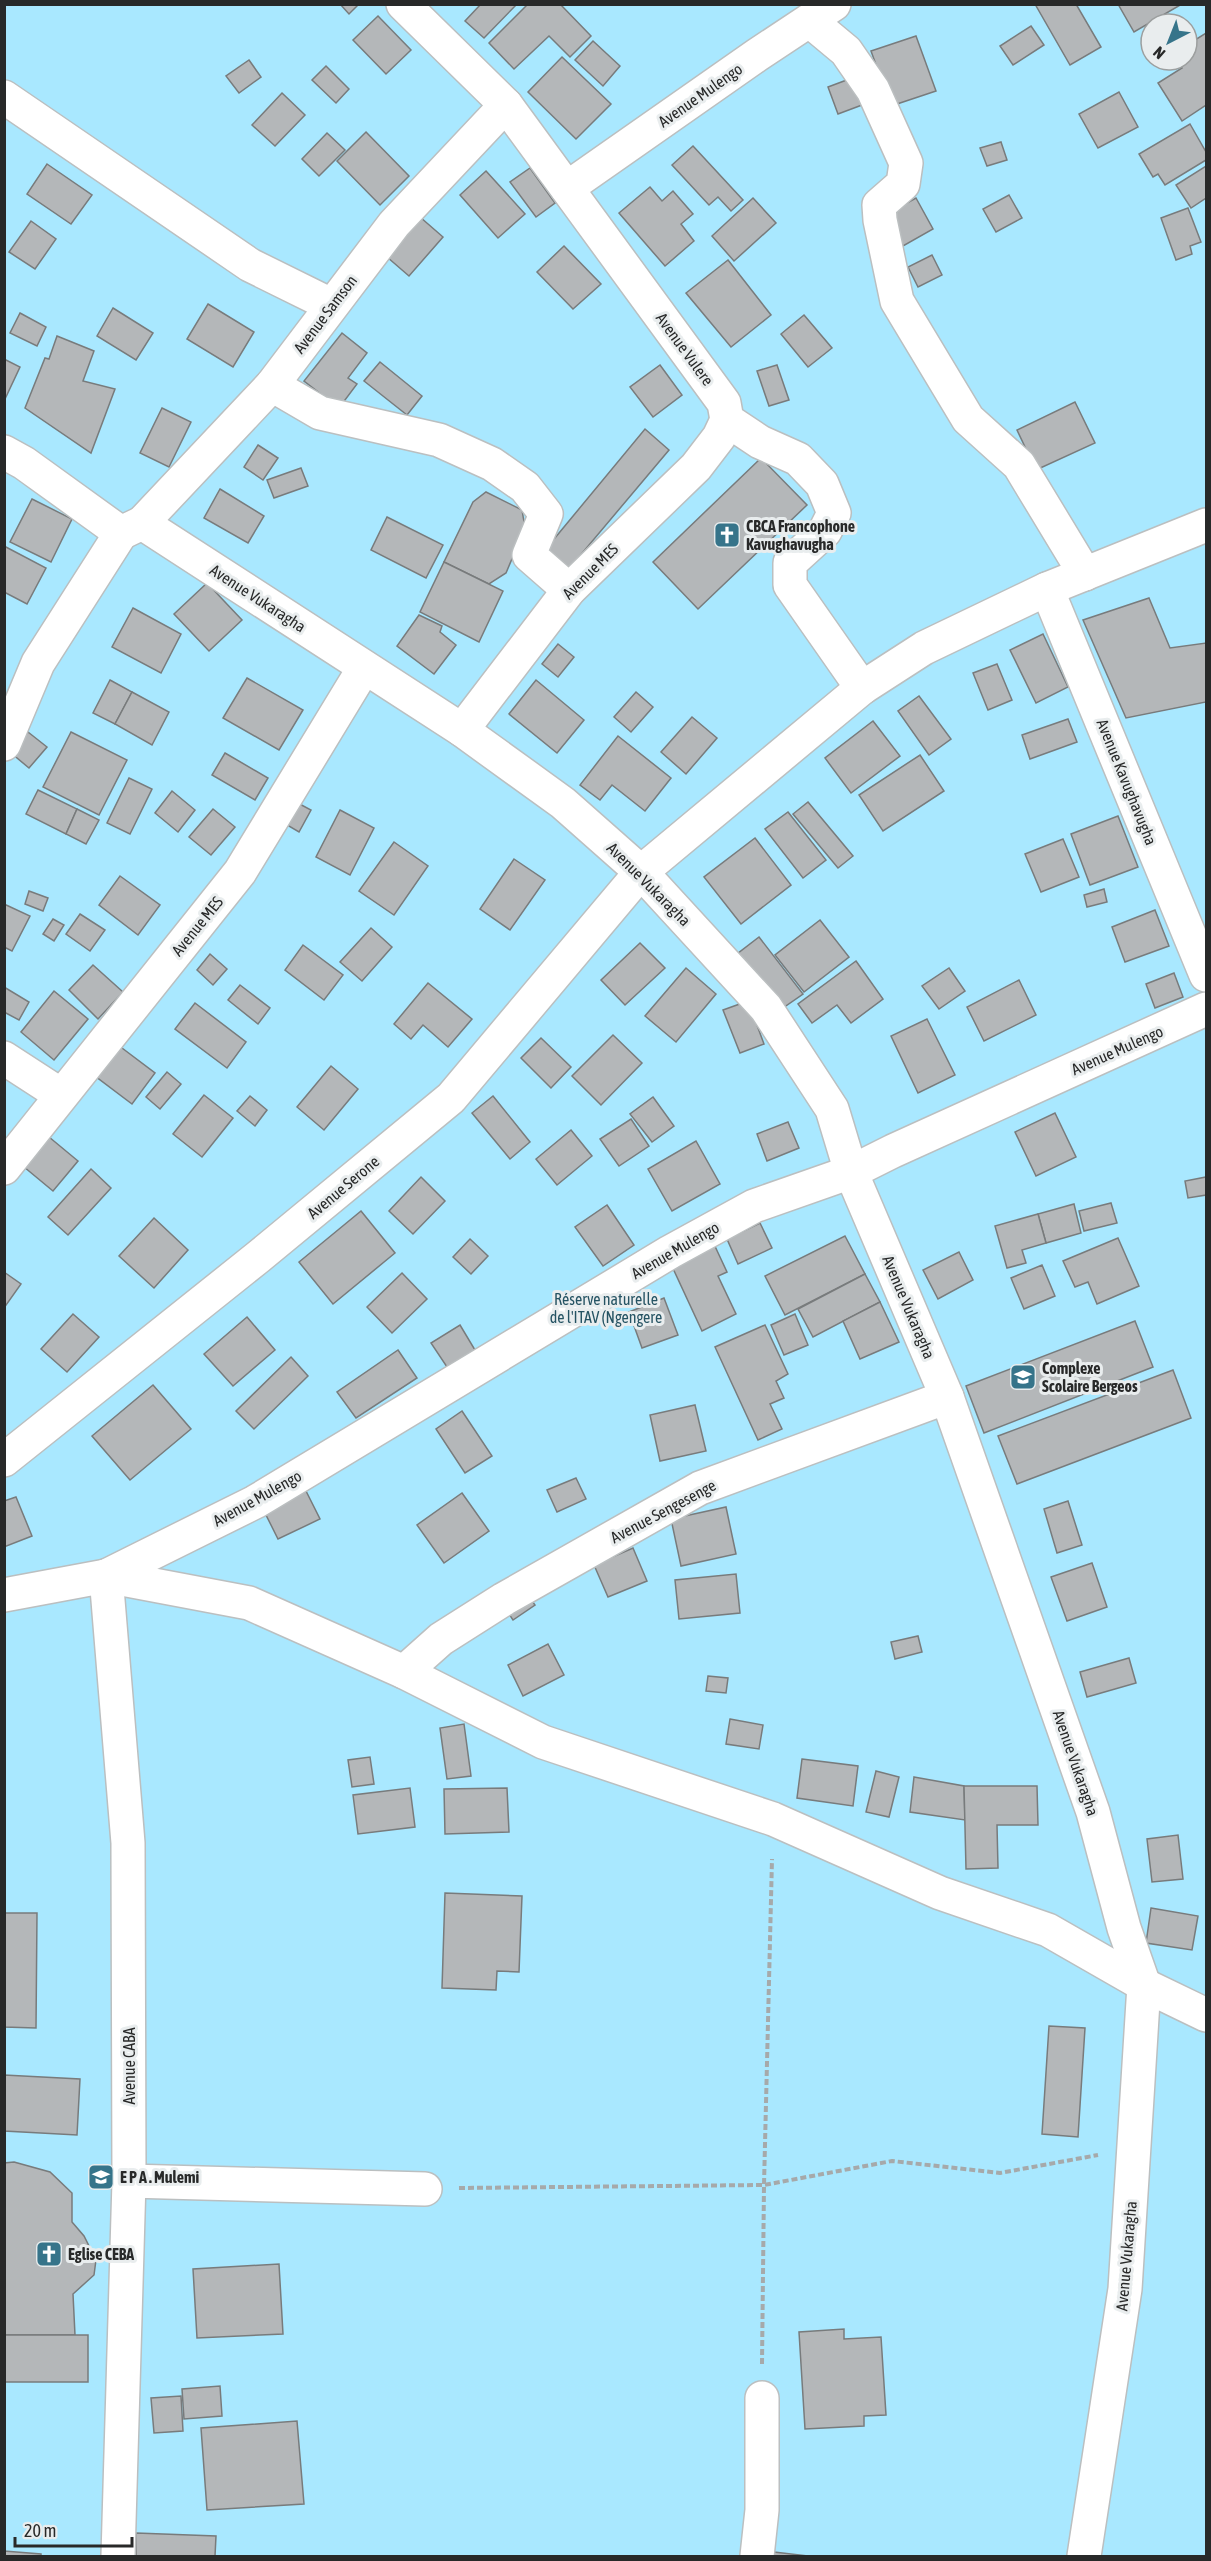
<svg xmlns="http://www.w3.org/2000/svg" width="1211" height="2561" viewBox="0 0 1211 2561" font-family="'Asap Condensed',sans-serif">
	<style>
		.green { fill: #a9e8ff; fill-rule: evenodd }
		.building { fill: #b4b7b9; stroke: #787b7c; stroke-width: 1.5 }
		.lines { fill: none; stroke-linecap: round; stroke-linejoin: round }
		.minor-casing { stroke: #bbbfc0; stroke-width: 36 }
		.path { stroke: #a6a9aa; stroke-width: 4; stroke-dasharray: 6 3; stroke-linecap: butt }
		.minor { stroke: #fff; stroke-width: 33 }
		.labels { text-anchor: middle; dominant-baseline: central; stroke-width: 6; stroke-linejoin: round; paint-order: stroke }
		.street-label { font-size: 16px; fill: #282929; stroke: #e9edee }
		.poi-label { font-size: 16px; font-weight: bold; fill: #282929; stroke: #e9edee; text-anchor: start }
		.park-label { font-size: 16px; fill: #255363; stroke: #e9edee }
	</style>
	<rect width="100%" height="100%" fill="#e9edee"/>
	<path class="green" d="M5 5H1206V2556H5ZM1151 24H1187V60H1151Z"/>
	<g class="building">
		<path d="M340 4H359L349 14Z"/>
		<path d="M481 4H517L484 38 465 21Z"/>
		<path d="M528 4H560L591 36 570 57 549 36 514 69 489 43Z"/>
		<path d="M1035 4H1076L1101 47 1070 65Z"/>
		<path d="M1118 4H1182L1134 32Z"/>
		<path d="M378 16 411 50 386 74 353 40Z"/>
		<path d="M1031 26 1044 45 1013 65 1000 46Z"/>
		<path d="M1206 33V105L1182 121 1158 83 1182 68 1177 60H1187V45Z"/>
		<path d="M916 36 936 91 891 106 871 51Z"/>
		<path d="M593 41 620 66 603 86 575 60Z"/>
		<path d="M562 57 611 104 576 139 528 92Z"/>
		<path d="M249 60 261 77 239 93 226 76Z"/>
		<path d="M326 66 349 89 336 103 312 80Z"/>
		<path d="M852 78 862 105 838 114 828 87Z"/>
		<path d="M1119 92 1138 127 1098 148 1079 114Z"/>
		<path d="M282 93 305 115 275 146 252 125Z"/>
		<path d="M1190 124 1206 152V160L1165 185 1158 174 1153 177 1139 154Z"/>
		<path d="M366 132 409 176 380 205 337 161Z"/>
		<path d="M327 133 345 150 319 176 302 159Z"/>
		<path d="M1001 142 1007 160 987 166 980 148Z"/>
		<path d="M693 146 743 200 731 211 718 197 709 205 672 165Z"/>
		<path d="M47 164 92 195 71 224 27 194Z"/>
		<path d="M1206 166V198L1191 208 1176 185Z"/>
		<path d="M530 168 555 203 536 217 510 182Z"/>
		<path d="M486 171 525 214 498 238 460 195Z"/>
		<path d="M650 187 662 201 673 191 693 214 681 224 694 241 665 266 619 213Z"/>
		<path d="M1009 195 1022 218 996 232 983 209Z"/>
		<path d="M753 198 776 223 734 261 712 236Z"/>
		<path d="M916 198 933 229 903 246 885 215Z"/>
		<path d="M1188 208 1201 242 1190 246 1192 254 1176 260 1161 218Z"/>
		<path d="M420 217 443 237 409 276 387 257Z"/>
		<path d="M31 221 56 239 35 269 9 252Z"/>
		<path d="M564 246 601 284 573 309 537 272Z"/>
		<path d="M932 255 942 275 918 287 908 267Z"/>
		<path d="M728 260 771 315 731 347 686 293Z"/>
		<path d="M208 304 254 332 233 367 187 339Z"/>
		<path d="M113 308 153 333 136 360 97 336Z"/>
		<path d="M20 313 46 327 37 346 10 333Z"/>
		<path d="M804 315 832 348 808 367 781 334Z"/>
		<path d="M342 333 367 353 348 378 357 384 339 408 304 381Z"/>
		<path d="M57 336 94 351 83 381 115 389 91 453 25 408 45 358 49 359Z"/>
		<path d="M4 359 20 367 5 399 4 398Z"/>
		<path d="M380 362 422 396 407 415 364 381Z"/>
		<path d="M660 365 682 395 653 417 630 387Z"/>
		<path d="M777 365 789 400 769 406 757 371Z"/>
		<path d="M1075 402 1095 443 1036 470 1017 430Z"/>
		<path d="M162 408 191 422 169 467 140 453Z"/>
		<path d="M645 429 669 450 568 570 545 550Z"/>
		<path d="M258 445 278 458 263 480 244 467Z"/>
		<path d="M761 458 807 505 698 609 653 562Z"/>
		<path d="M301 468 308 486 274 498 267 480Z"/>
		<path d="M220 489 264 516 248 543 204 518Z"/>
		<path d="M486 492 522 510 525 528 506 573 489 584 444 562 473 502Z"/>
		<path d="M32 499 72 519 51 562 10 542Z"/>
		<path d="M387 517 443 545 426 578 371 550Z"/>
		<path d="M4 546 46 568 27 604 4 592Z"/>
		<path d="M444 562 503 591 479 642 420 612Z"/>
		<path d="M207 583 242 620 209 651 174 614Z"/>
		<path d="M1149 598 1170 648 1206 643V702L1126 718 1083 620Z"/>
		<path d="M133 608 181 634 161 673 112 647Z"/>
		<path d="M419 615 442 626 440 632 456 645 434 674 397 646Z"/>
		<path d="M1043 634 1068 687 1036 703 1010 650Z"/>
		<path d="M558 644 574 657 558 677 542 664Z"/>
		<path d="M997 664 1012 700 988 710 973 673Z"/>
		<path d="M247 678 303 710 279 750 223 718Z"/>
		<path d="M110 680 132 692 115 724 93 713Z"/>
		<path d="M536 680 584 720 557 753 509 714Z"/>
		<path d="M132 692 169 712 152 745 115 724Z"/>
		<path d="M636 692 653 707 631 732 614 717Z"/>
		<path d="M919 696 951 739 929 755 898 711Z"/>
		<path d="M692 717 717 738 686 774 661 752Z"/>
		<path d="M1068 719 1077 742 1030 759 1022 735Z"/>
		<path d="M873 721 900 756 851 793 825 758Z"/>
		<path d="M28 732 47 747 29 768 11 753Z"/>
		<path d="M71 732 127 760 99 815 43 787Z"/>
		<path d="M618 736 671 778 645 811 612 785 600 800 580 785Z"/>
		<path d="M225 753 268 778 255 800 212 775Z"/>
		<path d="M920 755 944 791 883 831 859 795Z"/>
		<path d="M129 778 152 789 130 834 107 823Z"/>
		<path d="M38 790 77 809 66 834 26 814Z"/>
		<path d="M172 791 195 810 178 832 155 813Z"/>
		<path d="M294 801 311 810 299 832 282 822Z"/>
		<path d="M808 802 853 856 838 868 793 814Z"/>
		<path d="M77 809 99 820 86 844 66 834Z"/>
		<path d="M213 809 235 827 211 855 189 837Z"/>
		<path d="M340 810 374 828 350 875 316 857Z"/>
		<path d="M788 812 826 860 803 878 765 829Z"/>
		<path d="M1118 816 1138 867 1090 885 1071 834Z"/>
		<path d="M755 838 791 885 741 924 704 877Z"/>
		<path d="M1063 839 1079 877 1041 892 1025 854Z"/>
		<path d="M394 842 428 866 394 915 359 891Z"/>
		<path d="M514 859 545 880 510 930 480 909Z"/>
		<path d="M120 876 160 905 138 935 99 905Z"/>
		<path d="M1104 889 1107 902 1087 907 1084 895Z"/>
		<path d="M29 891 48 898 43 911 25 904Z"/>
		<path d="M4 904 30 916 12 951 4 947Z"/>
		<path d="M1155 910 1169 946 1125 962 1112 927Z"/>
		<path d="M80 914 105 930 90 951 66 934Z"/>
		<path d="M53 919 64 925 54 941 43 934Z"/>
		<path d="M820 920 849 957 804 992 775 955Z"/>
		<path d="M371 928 392 947 362 981 340 962Z"/>
		<path d="M759 937 803 994 780 1010 737 954Z"/>
		<path d="M640 943 665 968 625 1005 601 980Z"/>
		<path d="M303 945 343 975 324 1000 285 970Z"/>
		<path d="M210 954 227 969 213 985 197 970Z"/>
		<path d="M856 961 883 999 851 1023 837 1005 812 1023 798 1004Z"/>
		<path d="M93 965 123 992 98 1019 69 990Z"/>
		<path d="M686 968 716 994 676 1042 645 1016Z"/>
		<path d="M949 968 965 991 939 1009 922 986Z"/>
		<path d="M1174 973 1183 997 1155 1008 1146 984Z"/>
		<path d="M1019 980 1036 1015 984 1041 967 1007Z"/>
		<path d="M428 983 472 1019 448 1047 423 1025 411 1039 394 1024Z"/>
		<path d="M240 985 270 1008 258 1024 228 1000Z"/>
		<path d="M4 987 29 1002 19 1020 4 1012Z"/>
		<path d="M54 991 88 1019 54 1060 21 1032Z"/>
		<path d="M748 1001 764 1044 740 1053 723 1010Z"/>
		<path d="M195 1003 246 1042 227 1068 175 1029Z"/>
		<path d="M927 1019 955 1075 918 1093 891 1036Z"/>
		<path d="M613 1035 642 1063 601 1105 572 1076Z"/>
		<path d="M541 1038 571 1067 551 1088 521 1058Z"/>
		<path d="M118 1045 155 1073 132 1104 95 1076Z"/>
		<path d="M331 1066 358 1089 324 1130 297 1107Z"/>
		<path d="M167 1072 181 1084 160 1109 146 1097Z"/>
		<path d="M204 1095 233 1118 202 1157 173 1134Z"/>
		<path d="M250 1096 267 1110 255 1126 237 1111Z"/>
		<path d="M493 1096 530 1142 510 1159 472 1113Z"/>
		<path d="M653 1097 674 1126 652 1142 630 1114Z"/>
		<path d="M1055 1113 1076 1157 1036 1176 1015 1132Z"/>
		<path d="M631 1119 649 1146 619 1166 600 1139Z"/>
		<path d="M788 1122 799 1148 767 1161 757 1134Z"/>
		<path d="M571 1130 592 1156 557 1185 536 1159Z"/>
		<path d="M43 1132 78 1161 53 1191 18 1162Z"/>
		<path d="M696 1141 720 1184 672 1211 648 1169Z"/>
		<path d="M91 1169 111 1188 68 1235 48 1217Z"/>
		<path d="M421 1177 445 1201 413 1234 389 1211Z"/>
		<path d="M1206 1177V1195L1188 1198 1185 1181Z"/>
		<path d="M1111 1203 1117 1223 1084 1231 1079 1211Z"/>
		<path d="M1074 1204 1081 1233 1046 1243 1038 1214Z"/>
		<path d="M607 1205 634 1245 603 1266 575 1227Z"/>
		<path d="M361 1211 395 1253 333 1304 299 1262Z"/>
		<path d="M1038 1214 1046 1243 1022 1250 1026 1263 1007 1268 995 1226Z"/>
		<path d="M154 1218 188 1250 154 1288 119 1256Z"/>
		<path d="M760 1223 772 1248 738 1264 727 1239Z"/>
		<path d="M845 1236 865 1274 785 1315 765 1276Z"/>
		<path d="M1118 1238 1139 1286 1097 1304 1088 1282 1075 1287 1063 1261Z"/>
		<path d="M470 1239 488 1256 471 1274 453 1257Z"/>
		<path d="M713 1242 727 1272 718 1276 736 1314 702 1331 670 1262Z"/>
		<path d="M959 1252 973 1280 938 1299 923 1270Z"/>
		<path d="M1042 1265 1055 1296 1024 1309 1011 1278Z"/>
		<path d="M4 1272 21 1284 4 1308Z"/>
		<path d="M402 1273 427 1299 392 1333 367 1307Z"/>
		<path d="M865 1274 880 1302 813 1337 798 1309Z"/>
		<path d="M664 1298 678 1335 642 1348 629 1312Z"/>
		<path d="M880 1302 899 1342 860 1359 843 1321Z"/>
		<path d="M73 1314 99 1337 67 1372 41 1349Z"/>
		<path d="M795 1314 808 1345 784 1355 771 1325Z"/>
		<path d="M247 1317 275 1350 233 1386 204 1354Z"/>
		<path d="M1135 1321 1153 1367 984 1433 966 1386Z"/>
		<path d="M460 1325 475 1350 447 1367 431 1343Z"/>
		<path d="M765 1325 788 1374 776 1381 784 1398 770 1404 782 1429 758 1440 715 1347Z"/>
		<path d="M398 1350 417 1378 356 1418 337 1392Z"/>
		<path d="M291 1357 308 1376 254 1429 236 1411Z"/>
		<path d="M1173 1370 1191 1418 1017 1484 998 1436Z"/>
		<path d="M153 1385 191 1429 130 1480 92 1436Z"/>
		<path d="M695 1405 706 1451 660 1461 650 1415Z"/>
		<path d="M462 1411 492 1456 465 1473 436 1429Z"/>
		<path d="M576 1478 586 1499 557 1512 547 1490Z"/>
		<path d="M305 1489 320 1519 278 1539 263 1509Z"/>
		<path d="M462 1493 489 1531 444 1563 417 1525Z"/>
		<path d="M16 1497 32 1536 4 1547V1501Z"/>
		<path d="M1068 1501 1082 1545 1057 1553 1044 1509Z"/>
		<path d="M726 1507 736 1554 681 1566 671 1519Z"/>
		<path d="M633 1548 647 1581 608 1597 594 1565Z"/>
		<path d="M1092 1563 1107 1607 1067 1621 1051 1577Z"/>
		<path d="M736 1574 740 1613 679 1619 675 1580Z"/>
		<path d="M524 1590 535 1605 513 1620 503 1605Z"/>
		<path d="M918 1636 922 1652 895 1659 891 1642Z"/>
		<path d="M548 1644 564 1675 523 1696 508 1665Z"/>
		<path d="M1129 1658 1136 1683 1087 1697 1080 1672Z"/>
		<path d="M708 1676 728 1678 726 1693 706 1691Z"/>
		<path d="M730 1719 763 1725 759 1749 726 1744Z"/>
		<path d="M464 1724 471 1776 447 1779 440 1728Z"/>
		<path d="M370 1757 374 1784 352 1787 348 1760Z"/>
		<path d="M802 1759 858 1766 853 1806 797 1798Z"/>
		<path d="M876 1771 899 1777 889 1817 866 1812Z"/>
		<path d="M914 1777 964 1786 965 1820 910 1812Z"/>
		<path d="M964 1786H1037L1038 1825H997L998 1868 966 1869Z"/>
		<path d="M410 1788 415 1827 358 1834 353 1795Z"/>
		<path d="M507 1788 509 1832 445 1834 444 1789Z"/>
		<path d="M1178 1835 1183 1879 1152 1882 1147 1839Z"/>
		<path d="M445 1893 522 1896 519 1972 497 1971 496 1990 442 1988Z"/>
		<path d="M1151 1908 1198 1916 1192 1950 1146 1943Z"/>
		<path d="M4 1913H37L36 2028 4 2027Z"/>
		<path d="M1049 2026 1085 2028 1078 2137 1042 2134Z"/>
		<path d="M4 2075 80 2079 77 2135 4 2131Z"/>
		<path d="M14 2162 50 2172 72 2193V2222L84 2236 96 2260 94 2275 73 2294 75 2335H4V2163Z"/>
		<path d="M279 2264 283 2334 197 2338 193 2269Z"/>
		<path d="M844 2329V2339L881 2337 886 2415 864 2416V2426L805 2429 799 2332Z"/>
		<rect x="4" y="2335" width="84" height="47"/>
		<path d="M220 2386 222 2416 184 2419 182 2389Z"/>
		<path d="M181 2396 183 2431 154 2433 151 2398Z"/>
		<path d="M297 2421 304 2504 207 2510 201 2428Z"/>
		<path d="M136 2533 216 2536 215 2556H136Z"/>
		<path d="M4 2551 41 2554V2556H4Z"/>
		<path d="M774 2552 808 2556H773Z"/>
	</g>
	<g class="lines">
		<defs>
			<g id="minor">
				<path d="M403 4 506 105 724 403 727 420 760 442 798 459 822 484 834 513 825 531 790 563V585L862 688"/>
				<path d="M810 21 846 51 873 90 906 163 903 184 879 205 880 220 897 301 968 419 1019 465 1085 574"/>
				<path d="M4 97 250 265 331 305"/>
				<path d="M567 188 757 55 834 4"/>
				<path d="M272 385 320 413 439 440 492 464 525 487 546 514 529 555 569 590"/>
				<path d="M4 452 24 463 121 533 142 523 462 730 563 803 641 872 766 1008 832 1109 851 1172 947 1397 1093 1812 1124 1928 1144 1985 1125 2289 1084 2556"/>
				<path d="M142 523 272 385 394 224 506 105"/>
				<path d="M1047 589 1206 975"/>
				<path d="M462 730 569 590 696 467 719 437 727 420"/>
				<path d="M4 744 38 663 121 533"/>
				<path d="M4 1058 61 1095"/>
				<path d="M4 1168 240 872 364 668"/>
				<path d="M4 1460 257 1258 451 1098 641 872 862 688 924 648 1047 589 1206 525"/>
				<path d="M106 1576 255 1502 670 1252 754 1206 851 1172 893 1151 1206 1009"/>
				<path d="M106 1576 128 1843 129 2181 118 2556"/>
				<path d="M4 1595 106 1576 249 1603 404 1672 543 1742 773 1819 940 1893 1048 1930 1144 1985 1206 2015"/>
				<path d="M404 1672 441 1639 504 1599 700 1488 947 1397"/>
				<path d="M129 2181 425 2189"/>
				<path d="M757 2556 762 2510V2398"/>
			</g>
		</defs>
		<use href="#minor" class="minor-casing"/>
		<g class="path">
			<path d="M459 2188 764 2185 892 2161 1000 2173 1098 2155"/>
			<path d="M762 2364 764 2185 772 1859"/>
		</g>
		<use href="#minor" class="minor"/>
	</g>
	<defs>
		<symbol id="church-square" viewBox="-11 -11 22 22"><rect x="-9" y="-9" width="18" height="18" rx="4" fill="#36748a" stroke="#e9edee"/><path d="M-1.2-6h2.4v3.5h3.3v2.4h-3.3V6h-2.4V-.1h-3.3v-2.4h3.3Z" fill="#fff"/></symbol>
		<symbol id="school-square" viewBox="-11 -11 22 22"><rect x="-9" y="-9" width="18" height="18" rx="4" fill="#36748a" stroke="#e9edee"/><path d="M0-5L7-2L0 1L-7-2ZM-4 1L0 2.5L4 1V4Q0 6-4 4Z" fill="#fff"/></symbol>
	</defs>
	<g fill-rule="evenodd">
		<use href="#church-square" x="712" y="520" width="30" height="30"/>
		<use href="#school-square" x="1008" y="1362" width="30" height="30"/>
		<use href="#school-square" x="86" y="2162" width="30" height="30"/>
		<use href="#church-square" x="34" y="2239" width="30" height="30"/>
	</g>
	<g class="labels">
		<g class="street-label">
			<text transform="translate(700 95) rotate(-35)">Avenue Mulengo</text>
			<text transform="translate(325 314) rotate(-53)">Avenue Samson</text>
			<text transform="translate(685 349) rotate(54)">Avenue Vulere</text>
			<text transform="translate(590 571) rotate(-45)">Avenue MES</text>
			<text transform="translate(258 598) rotate(33)">Avenue Vukaragha</text>
			<text transform="translate(1127 782) rotate(68)">Avenue Kavughavugha</text>
			<text transform="translate(649 884) rotate(45)">Avenue Vukaragha</text>
			<text transform="translate(197 926) rotate(-51)">Avenue MES</text>
			<text transform="translate(1117 1050) rotate(-24)">Avenue Mulengo</text>
			<text transform="translate(343 1187) rotate(-40)">Avenue Serone</text>
			<text transform="translate(675 1250) rotate(-30)">Avenue Mulengo</text>
			<text transform="translate(909 1307) rotate(67)">Avenue Vukaragha</text>
			<text transform="translate(257 1498) rotate(-29)">Avenue Mulengo</text>
			<text transform="translate(663 1511) rotate(-28)">Avenue Sengesenge</text>
			<text transform="translate(1076 1763) rotate(71)">Avenue Vukaragha</text>
			<text transform="translate(129 2066) rotate(-90)">Avenue CABA</text>
			<text transform="translate(1126 2256) rotate(-85)">Avenue Vukaragha</text>
		</g>
		<g class="poi-label">
			<text x="746" y="526">CBCA Francophone<tspan x="746" dy="18">Kavughavugha</tspan></text>
			<text x="1042" y="1368">Complexe<tspan x="1042" dy="18">Scolaire Bergeos</tspan></text>
			<text x="120" y="2177">E P A . Mulemi</text>
			<text x="68" y="2254">Eglise CEBA</text>
		</g>
		<g class="park-label">
			<text x="606" y="1299">Réserve naturelle<tspan x="606" dy="18">de l'ITAV (Ngengere</tspan></text>
		</g>
	</g>
	<rect width="1211" height="2561" fill="none" stroke="#282929" stroke-width="12"/>
	<g transform="translate(1169 42) rotate(222)"><circle r="28" fill="#e9edee" stroke="#9c9f9f" stroke-width="1.5"/>
	<path d="M0-4.5L10 22L0 15L-10 22Z" fill="#36748a"/>
	<text y="-9" font-size="16" font-weight="bold" text-anchor="middle" fill="#282929">N</text>
	</g>
	<path d="M15 2537v9h117v-9" fill="none" stroke="#282929" stroke-width="3"/>
	<text x="24" y="2537" font-size="18" fill="#282929" stroke="#e9edee" stroke-width="4.5" paint-order="stroke">20 m</text>
</svg>
